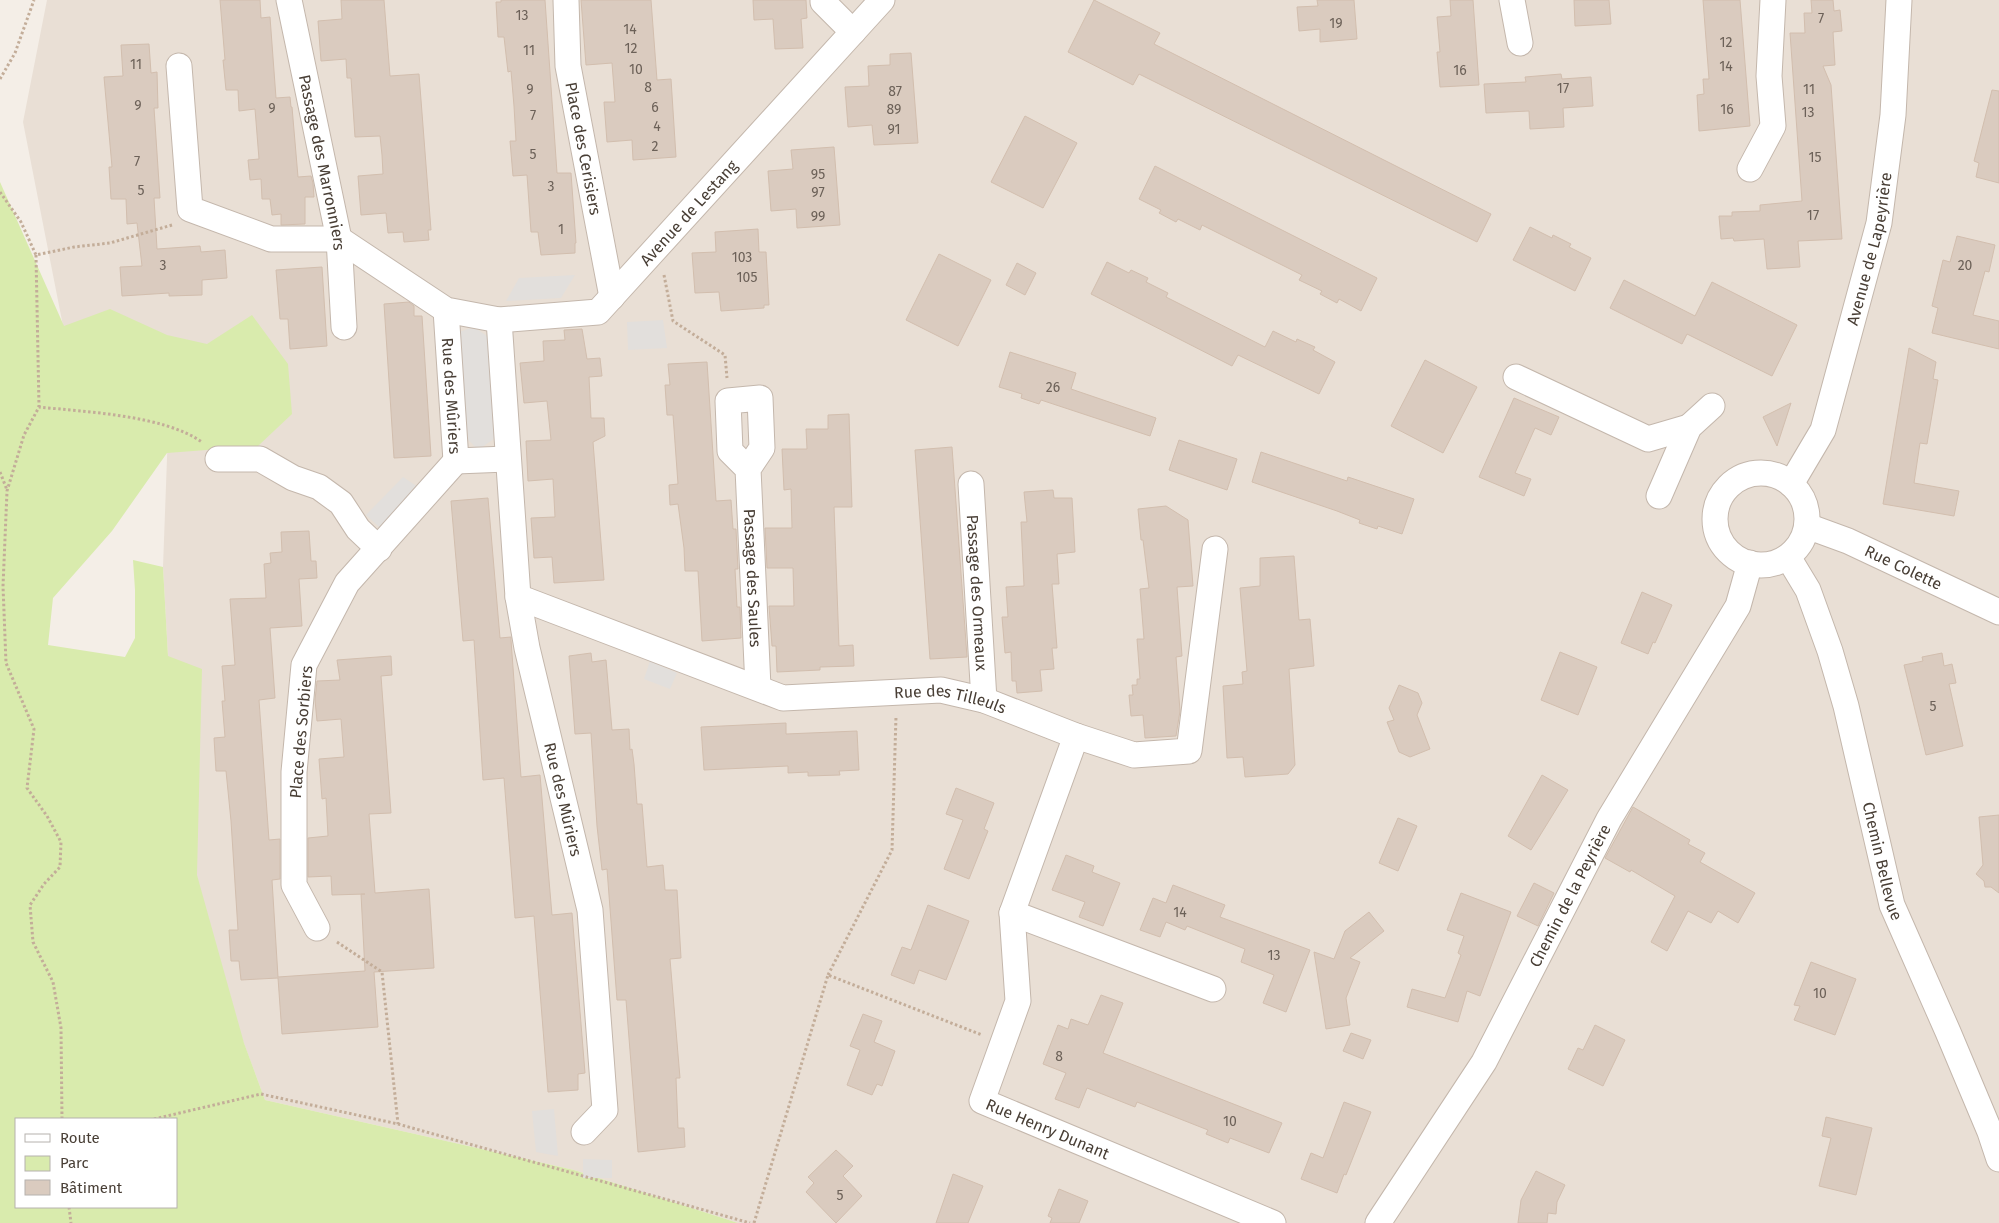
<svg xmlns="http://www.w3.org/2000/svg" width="1999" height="1223" viewBox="0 0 1999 1223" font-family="'Fira Sans',sans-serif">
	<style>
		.residential { fill: #e9dfd5 }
		.green { fill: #d9ebad; fill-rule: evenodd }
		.parking { fill: #e2dfdc }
		.building { fill: #dacbbf; stroke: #d2beae }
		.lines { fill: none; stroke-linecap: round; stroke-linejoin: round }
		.minor-casing { stroke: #c4b7ac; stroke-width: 27 }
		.path { stroke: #c3ad99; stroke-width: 3; stroke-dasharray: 2.5 2.5; stroke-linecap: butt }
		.minor { stroke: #fff; stroke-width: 25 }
		.labels { text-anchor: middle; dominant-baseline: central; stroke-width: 4; stroke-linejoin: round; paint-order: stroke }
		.number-label { font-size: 14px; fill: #6c6158 }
		.street-label { font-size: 16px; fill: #483e35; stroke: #fff }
	</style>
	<rect width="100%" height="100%" fill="#f4eee7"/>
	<path class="residential" d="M47 0H1999V1223H738L574 1170 265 1100 172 850 168 656 163 567 169 404 75 387 23 122Z"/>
	<path class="green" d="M0 182 64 326 110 309 167 335 207 344 252 315 288 364 292 414 258 446 167 453 112 531 53 598 48 645 125 657 135 638V590L133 560 163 567 168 656 202 669 197 875 244 1043 265 1100 574 1170 738 1223H0ZM16 1119H176V1207H16Z"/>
	<g class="parking">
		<path d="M575 275 561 298 506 301 519 278Z"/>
		<path d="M663 320 667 348 628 350 627 322Z"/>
		<path d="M474 327 491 339 498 436 478 450 459 430 453 334Z"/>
		<path d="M403 477 427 493 389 536 366 515Z"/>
		<path d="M650 661 677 673 670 689 644 679Z"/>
		<path d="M554 1109 558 1156 536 1152 532 1111Z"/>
		<path d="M583 1159 612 1160V1178H583Z"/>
	</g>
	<g class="building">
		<path d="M220 0H260L261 18 270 17 276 98 290 97 291 107H292L298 177 311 176 313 183 314 197H305V224L281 225V214L272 215 270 199H262L261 179 250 180 248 160 259 159 255 109 239 111 238 90H226L223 60H225Z"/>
		<path d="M341 0H384L390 76 419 74 431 230H428L429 240 404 242 403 232 388 233 386 213 361 215 358 176 383 174 382 155 380 136 355 137 351 78H347L346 59 321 61 318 21 342 19Z"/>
		<path d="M501 0H545L557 173H571L576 243H575V253L541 255 538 232H531L527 175 513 176 510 141H516L514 106 511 71 508 72 504 37H498L496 2H501Z"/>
		<path d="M581 0H651L657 80 671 79 676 157 633 160 632 140 607 142 604 102H615L612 63 586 65Z"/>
		<path d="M753 0H806L807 18 801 19 803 48 775 49 773 19 754 20Z"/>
		<path d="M1094 0 1160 33 1154 44 1491 214 1477 242 1139 74 1133 85 1068 52Z"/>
		<path d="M1317 0H1354L1357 39 1320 42V29L1299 31 1297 7 1318 6Z"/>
		<path d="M1450 0H1473L1479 85 1440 87 1437 52H1440L1437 17 1451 16Z"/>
		<path d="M1574 0H1609L1611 24 1575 26Z"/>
		<path d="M1703 0H1740L1750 126 1699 131 1697 95 1704 94 1703 79H1709Z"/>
		<path d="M1811 0H1833L1834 11 1840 10 1842 31 1833 32 1835 65 1823 66 1831 85 1842 239 1798 241 1800 267 1767 269 1764 239 1734 241 1733 238 1721 239 1719 216H1732V212L1760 211V205L1802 201 1790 33H1805L1804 13H1812Z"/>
		<path d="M149 44 151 73 157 72 158 108H154L160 198H154L157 249 200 246 201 252 225 250 227 278 202 280V295L169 296V293L122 296 120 267 142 266 137 223 127 224 126 199H111L109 167H112L104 77 123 76 121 45Z"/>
		<path d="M911 53 918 143 874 145 872 125 848 127 845 87 869 86 868 66 890 65V54Z"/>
		<path d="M1561 74 1562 79 1591 77 1593 106 1563 108 1564 127 1530 129 1529 111 1486 113 1484 84 1526 82 1525 77Z"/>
		<path d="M1992 90 1999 91V183L1976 177 1979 163 1974 161Z"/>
		<path d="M1025 116 1077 143 1043 208 991 182Z"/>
		<path d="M834 147 840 225 797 228 796 209 771 211 768 171 793 169 791 150Z"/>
		<path d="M1155 166 1377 278 1361 311 1339 299 1337 303 1320 294 1322 291 1299 280 1302 275 1202 225 1200 230 1178 219 1176 222 1159 213 1161 210 1139 199Z"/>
		<path d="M1530 227 1552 238 1553 235 1571 244 1569 247 1591 258 1575 291 1513 260Z"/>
		<path d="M758 229 759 252H766L769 305H764V308L721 311 719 292 695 293 692 253 716 252 715 232Z"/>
		<path d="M1957 236 1995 245 1989 272 1985 271 1973 315 1999 321V349L1932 333 1938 308 1932 306 1943 260 1950 262Z"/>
		<path d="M939 254 991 280 958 346 906 320Z"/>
		<path d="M1107 262 1129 273 1131 270 1148 278 1146 282 1168 293 1166 297 1265 347 1273 331 1296 342 1297 339 1315 347 1313 350 1335 362 1319 394 1238 355 1232 366 1091 294Z"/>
		<path d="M1017 263 1036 273 1025 295 1006 285Z"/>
		<path d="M322 267 327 346 290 349 288 319H280L276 270Z"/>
		<path d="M1624 280 1695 316 1712 282 1797 325 1772 376 1687 334 1682 344 1610 308Z"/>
		<path d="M409 302 414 306V316H422L431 456 394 458 384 304Z"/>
		<path d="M582 329 587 359 600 358 602 376 589 377 591 418H604L605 436 593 442 604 580 554 583 552 557 534 558 531 518 555 517 553 479 528 481 526 441 551 440 547 401 524 403 520 363 544 361 543 341 565 340 564 330Z"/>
		<path d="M1909 348 1936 362 1933 379 1938 380 1927 444 1920 443 1914 483 1959 491 1954 516 1883 504Z"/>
		<path d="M1010 352 1076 373 1071 389 1156 418 1150 436 1041 400 1039 404 1021 398 1022 394 999 387Z"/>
		<path d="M1425 360 1477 387 1443 453 1391 426Z"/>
		<path d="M707 362 716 501 731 500 733 529H736L738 569H735L737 607H740L741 638 702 641 698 571H685L684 548 678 504 670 505 669 485 678 484 673 415H667L665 385H670L668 364Z"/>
		<path d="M1514 398 1559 417 1551 435 1535 428 1515 473 1531 479 1524 496 1479 477Z"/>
		<path d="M1791 403 1777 446 1763 417Z"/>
		<path d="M849 414 852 507H834L839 646 853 645 854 666 820 667V670L777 672 776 646H772L769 606H794L793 568H767L765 528H792L791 489 784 490 782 449H807L806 429H828V415Z"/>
		<path d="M1179 440 1237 459 1227 490 1169 470Z"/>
		<path d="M952 447 967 657 930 659 915 450Z"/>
		<path d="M1261 452 1347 481 1348 477 1414 499 1402 534 1378 526 1377 529 1359 523 1360 520 1337 511 1252 482Z"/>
		<path d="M1053 490 1054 498H1072L1075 552 1057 554 1059 584H1052L1057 648H1052L1054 669 1040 670 1042 691 1017 693 1016 681H1012L1011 652 1005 653 1002 617H1008L1006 587 1024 586 1021 522H1027L1024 492Z"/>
		<path d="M488 498 500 638 511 637V640L521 777 540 775 552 915 572 913 585 1073 578 1074V1090L548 1092 534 916 515 918 504 778 483 780 474 640 463 641 451 501Z"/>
		<path d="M1166 506 1188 520 1193 586 1177 587 1182 656 1176 657 1180 711 1176 736 1145 738 1143 715 1131 716 1129 695H1133L1132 685H1137V679H1140L1137 639H1144L1140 589 1149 588 1143 540H1141L1138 509Z"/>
		<path d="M309 531 311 561H316L317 578 299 579 302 626 270 628 275 698 259 700 269 840 280 839V879L272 880 278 977 365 971 361 894H365L332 895 331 876 308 877V838L328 836 326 798 322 799 319 759 344 757 341 719 317 721 315 700 317 681 340 680 337 660 391 656 392 675 381 676 391 813 369 814 375 893 429 889 434 968 374 972 378 1027 282 1034 278 978 241 980 239 961H231L229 930H238L231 821 226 771H216L214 738 225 737 222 701H225L222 666 235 665 230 599 266 598 264 564 271 563 270 553 282 552 281 532Z"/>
		<path d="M1294 556 1299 620 1310 619 1314 666 1289 669 1295 765 1288 774 1245 777 1243 757 1227 758 1223 686 1243 684 1242 672 1247 671 1240 588 1260 586V558Z"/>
		<path d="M1642 592 1672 605 1655 643 1653 642 1648 654 1621 643Z"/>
		<path d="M1560 652 1597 667 1578 715 1541 700Z"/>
		<path d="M591 653 592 662 606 660 612 730 629 729 630 750 632 749 634 764 637 804H642L647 867 663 865 665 890H677L681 958 670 959 680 1078H676L678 1128H684L685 1147 638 1152 626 1000H617L607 869 602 870 597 826 591 733 575 734 569 656Z"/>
		<path d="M1942 653 1944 666 1952 664 1956 683 1949 684 1963 746 1926 755 1904 665 1923 661 1922 657Z"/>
		<path d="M1399 685 1418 693 1422 703 1417 715 1430 749 1410 757 1399 752 1387 722 1394 720 1389 708Z"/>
		<path d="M786 723V734L857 731 859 770 839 771 840 775 808 776V772L788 773V766L704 770 701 727Z"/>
		<path d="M1542 775 1568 790 1531 850 1508 836Z"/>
		<path d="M956 788 994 803 984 829 988 831 969 879 944 869 963 820 946 814Z"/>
		<path d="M1633 807 1690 840 1688 844 1705 853 1700 862 1755 893 1738 923 1718 911 1711 923 1688 911 1667 951 1651 942 1675 896 1631 870 1630 872 1605 858Z"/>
		<path d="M1999 815V893L1991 887H1985L1984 881 1976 874 1983 865 1979 817Z"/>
		<path d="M1398 818 1417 826 1398 871 1379 863Z"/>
		<path d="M1066 855 1094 866 1092 872 1120 883 1103 926 1079 917 1085 902 1052 890Z"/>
		<path d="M1534 883 1554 893 1538 926 1517 916Z"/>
		<path d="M1173 885 1225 905 1220 917 1310 950 1286 1012 1263 1003 1274 975 1241 962 1245 949 1187 926 1185 930 1166 922 1160 937 1140 930 1153 898 1166 903Z"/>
		<path d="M1461 893 1511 912 1480 996 1467 991 1458 1022 1407 1007 1412 989 1445 998 1461 955 1458 953 1464 936 1447 930Z"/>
		<path d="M928 905 969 921 946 980 919 970 914 984 891 975 902 947 911 950Z"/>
		<path d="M1369 912 1384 931 1350 958 1360 962 1346 998 1350 1025 1326 1029 1314 952 1334 959 1345 931Z"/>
		<path d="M1811 962 1856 979 1835 1035 1794 1020 1800 1006 1794 1005Z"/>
		<path d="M1101 995 1123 1003 1103 1053 1282 1123 1269 1153 1230 1138 1228 1143 1206 1134 1208 1130 1137 1102 1135 1107 1087 1088 1079 1108 1055 1099 1066 1073 1043 1064 1058 1025 1068 1029 1071 1019 1088 1025Z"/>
		<path d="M863 1014 882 1021 874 1042 895 1051 882 1086 877 1084 872 1095 847 1085 860 1050 850 1046Z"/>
		<path d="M1595 1025 1625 1040 1603 1086 1568 1069 1578 1048 1583 1050Z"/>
		<path d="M1351 1033 1371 1040 1363 1059 1343 1051Z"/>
		<path d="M1344 1102 1371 1112 1346 1175 1344 1174 1337 1193 1301 1179 1311 1153 1323 1158Z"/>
		<path d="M1826 1117 1872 1128 1856 1195 1819 1186 1831 1138 1822 1136Z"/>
		<path d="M836 1150 853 1166 843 1176 862 1196 836 1223 806 1192 814 1183 808 1177Z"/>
		<path d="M1536 1171 1565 1185 1557 1202 1556 1214 1548 1213 1547 1223H1518L1521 1200Z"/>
		<path d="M953 1174 983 1186 968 1223H936Z"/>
		<path d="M1059 1189 1088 1201 1079 1223H1050L1052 1218 1048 1216Z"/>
	</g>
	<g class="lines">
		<defs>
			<g id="minor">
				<path id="s1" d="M289 0 339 239 344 327"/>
				<path id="s2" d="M566 0 568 66 612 297"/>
				<path d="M823 0V2L853 32"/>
				<path d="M1512 0 1520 43"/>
				<path id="s3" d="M179 66 190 209 271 239H339L446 310 499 320 598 312 882 0"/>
				<path d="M1750 169 1773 126 1769 76 1773 0"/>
				<path id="s4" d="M446 310 456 461 507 459"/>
				<path id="s5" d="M499 320 518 597 527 648 590 910 605 1110 584 1132"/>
				<path d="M1516 377 1648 439 1689 427"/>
				<path d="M218 459H260L293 478 319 487 341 503 358 529 379 549"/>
				<path id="s6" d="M748 469 730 451 728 401 760 398 762 448 748 469 758 687"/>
				<circle cx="1761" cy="519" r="46"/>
				<path id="s7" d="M971 484 984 700"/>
				<path id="s8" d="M1791 484 1823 430 1879 223 1893 115 1899 0"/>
				<path d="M1659 496 1689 427 1712 406"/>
				<path id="s9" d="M1807 526 1848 541 1999 612"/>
				<path id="s10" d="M1788 557 1808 590 1830 651 1846 706 1892 905 1948 1032 1990 1132 1999 1159"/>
				<path id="s11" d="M518 597 783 698 941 690 984 700 1076 736 1134 755 1189 751 1215 549"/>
				<path id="s12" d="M1076 736 1012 913 1018 1001 982 1101 1273 1223"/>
				<path d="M1012 913 1213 989"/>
				<path d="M317 928 294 885V772L304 665 347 583 456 461"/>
				<path id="s13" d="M1378 1223 1484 1062 1609 819 1738 606 1750 563"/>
			</g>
		</defs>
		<use href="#minor" class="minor-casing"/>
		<g class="path">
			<path d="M0 79 15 53 34 0"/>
			<path d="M0 192 21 222 36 255 74 247 110 243 172 225"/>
			<path d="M36 255 39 407"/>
			<path d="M664 275 673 321 725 355 727 378"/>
			<path d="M0 472 7 490"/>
			<path d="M337 942 382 972 398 1124"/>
			<path d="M828 975 892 850 896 716"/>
			<path d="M62 1119 61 1028 53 982 33 942 30 905 44 884 60 867 61 842 47 816 27 788 34 729 6 663 3 586 7 491 24 435 39 407C86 412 163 415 202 442"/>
			<path d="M154 1119 261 1094 398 1124 750 1223"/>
			<path d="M69 1207 71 1223"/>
			<path d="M754 1223 828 975 982 1035"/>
		</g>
		<use href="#minor" class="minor"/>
	</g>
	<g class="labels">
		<g class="number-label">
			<text x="522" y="15">13</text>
			<text x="1821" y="18">7</text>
			<text x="1336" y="23">19</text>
			<text x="630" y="29">14</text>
			<text x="1726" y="42">12</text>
			<text x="631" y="48">12</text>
			<text x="529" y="50">11</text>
			<text x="136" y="64">11</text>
			<text x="1726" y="66">14</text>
			<text x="636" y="69">10</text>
			<text x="1460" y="70">16</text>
			<text x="648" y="87">8</text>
			<text x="1563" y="88">17</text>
			<text x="530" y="89">9</text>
			<text x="1809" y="89">11</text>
			<text x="895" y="91">87</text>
			<text x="138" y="105">9</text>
			<text x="655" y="107">6</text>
			<text x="272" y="108">9</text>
			<text x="894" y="109">89</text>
			<text x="1727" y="109">16</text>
			<text x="1808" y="112">13</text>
			<text x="533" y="115">7</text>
			<text x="657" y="126">4</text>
			<text x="894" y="129">91</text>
			<text x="655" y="146">2</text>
			<text x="533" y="154">5</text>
			<text x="1815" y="157">15</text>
			<text x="137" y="161">7</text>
			<text x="818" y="174">95</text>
			<text x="551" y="186">3</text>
			<text x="141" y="190">5</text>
			<text x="818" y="192">97</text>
			<text x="1813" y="215">17</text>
			<text x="818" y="216">99</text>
			<text x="561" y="229">1</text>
			<text x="742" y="257">103</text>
			<text x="163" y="265">3</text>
			<text x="1965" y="265">20</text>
			<text x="747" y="277">105</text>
			<text x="1053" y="387">26</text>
			<text x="1933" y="706">5</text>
			<text x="1180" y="912">14</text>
			<text x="1274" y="955">13</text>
			<text x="1820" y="993">10</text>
			<text x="1059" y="1056">8</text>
			<text x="1230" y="1121">10</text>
			<text x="840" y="1195">5</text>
		</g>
		<g class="street-label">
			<text stroke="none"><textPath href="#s2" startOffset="150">Place des Cerisiers</textPath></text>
			<text stroke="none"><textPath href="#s1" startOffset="166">Passage des Marronniers</textPath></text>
			<text stroke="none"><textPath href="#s3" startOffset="714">Avenue de Lestang</textPath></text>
			<text stroke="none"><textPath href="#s8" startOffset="250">Avenue de Lapeyrière</textPath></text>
			<text stroke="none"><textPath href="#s4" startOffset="86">Rue des Mûriers</textPath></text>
			<text stroke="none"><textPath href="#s9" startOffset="105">Rue Colette</textPath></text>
			<text stroke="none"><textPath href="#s6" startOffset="292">Passage des Saules</textPath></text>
			<text stroke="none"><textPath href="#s7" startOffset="109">Passage des Ormeaux</textPath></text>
			<text stroke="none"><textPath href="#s11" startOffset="452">Rue des Tilleuls</textPath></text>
			<text transform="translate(301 732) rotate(-85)">Place des Sorbiers</text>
			<text stroke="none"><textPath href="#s5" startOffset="485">Rue des Mûriers</textPath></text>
			<text stroke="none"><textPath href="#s10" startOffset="320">Chemin Bellevue</textPath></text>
			<text stroke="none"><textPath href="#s13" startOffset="380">Chemin de la Peyrière</textPath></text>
			<text stroke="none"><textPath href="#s12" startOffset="454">Rue Henry Dunant</textPath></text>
		</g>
	</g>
	<rect x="15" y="1118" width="162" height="90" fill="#ffffff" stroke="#b6b2ae"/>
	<rect x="25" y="1134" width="25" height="8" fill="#ffffff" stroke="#b6b2ae"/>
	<text x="60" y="1143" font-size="15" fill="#483e35">Route</text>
	<rect x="25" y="1156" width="25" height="15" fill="#d9ebad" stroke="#b6b2ae"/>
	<text x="60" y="1168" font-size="15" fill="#483e35">Parc</text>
	<rect x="25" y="1180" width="25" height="15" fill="#dacbbf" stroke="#b6b2ae"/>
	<text x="60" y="1193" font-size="15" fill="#483e35">Bâtiment</text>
</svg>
